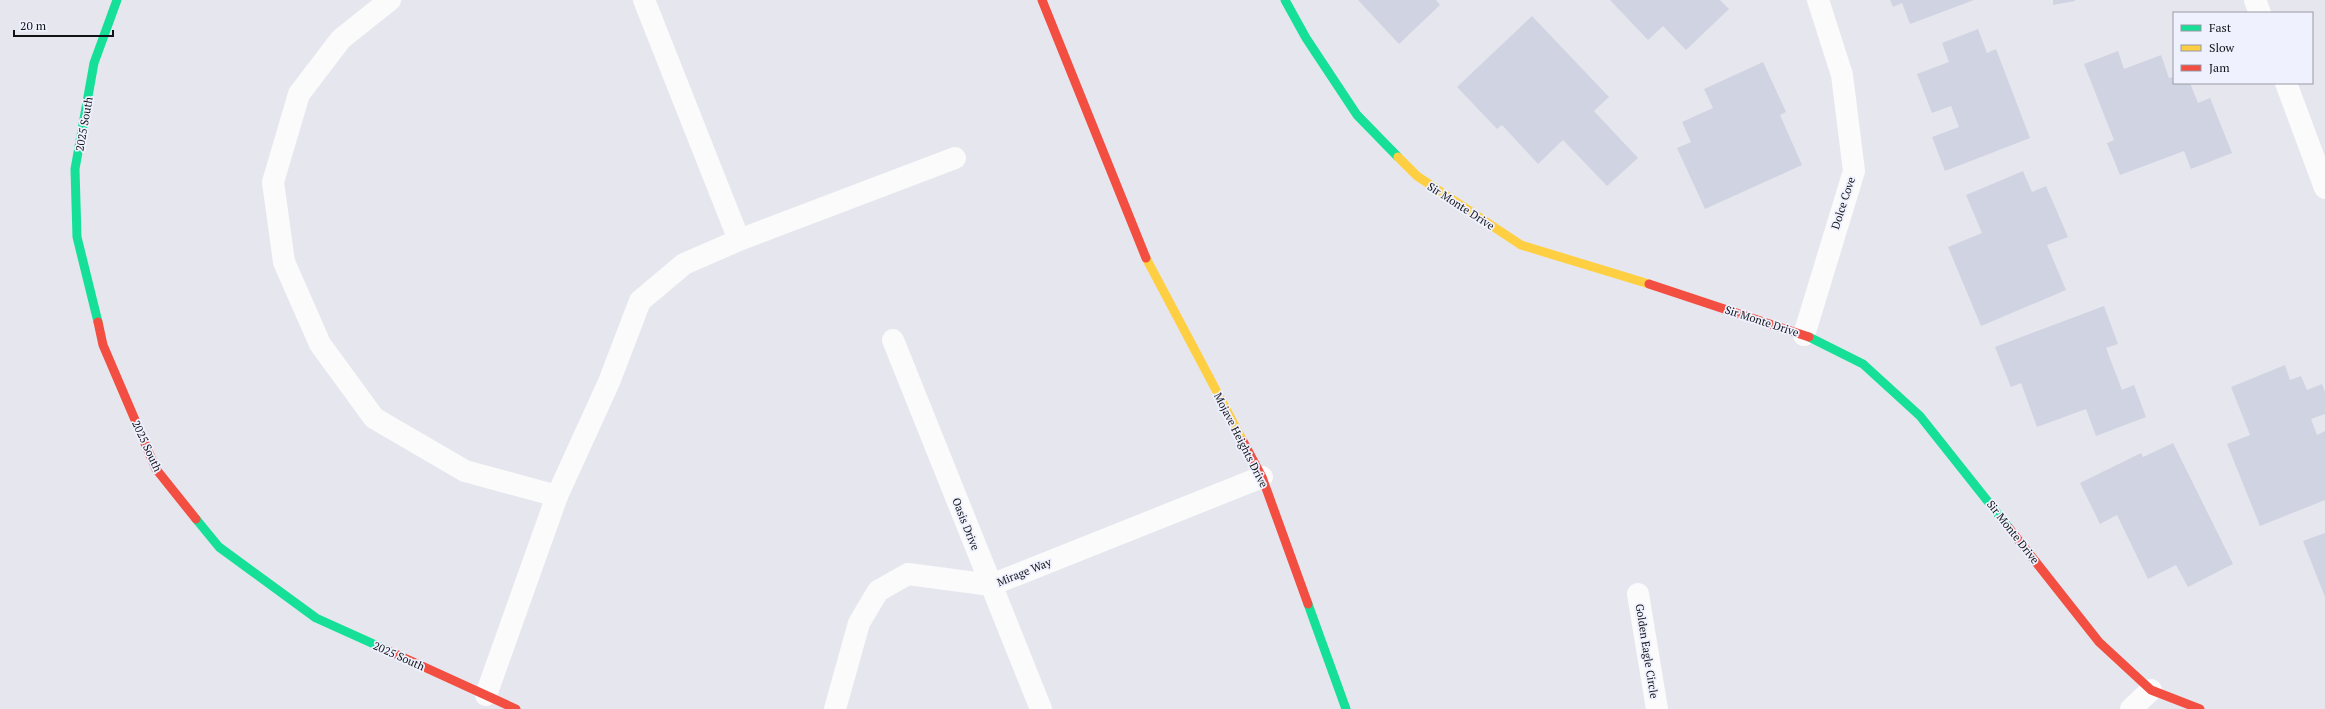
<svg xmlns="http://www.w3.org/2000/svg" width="2325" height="709" viewBox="0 0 2325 709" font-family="'PT Serif',serif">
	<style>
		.building { fill: #d0d3e1 }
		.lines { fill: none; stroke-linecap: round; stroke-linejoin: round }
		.street { stroke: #fbfbfc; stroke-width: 22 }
		.fast { stroke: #16e098; stroke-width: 9 }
		.slow { stroke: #ffcf43; stroke-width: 9 }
		.jam { stroke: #f24e42; stroke-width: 9 }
		.labels { text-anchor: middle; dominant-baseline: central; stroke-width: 3.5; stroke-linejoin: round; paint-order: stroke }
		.street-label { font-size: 11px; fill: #121317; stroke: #eff2fe }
	</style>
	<rect width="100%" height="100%" fill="#e6e7ee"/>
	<g class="building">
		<path d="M1358 0H1436L1440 5 1399 44Z"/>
		<path d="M1610 0H1720L1729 9 1686 50 1663 26 1648 40Z"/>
		<path d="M1890 0H1974L1910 24 1902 3 1893 7Z"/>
		<path d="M2053 0H2075V1L2053 5Z"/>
		<path d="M1532 16 1609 97 1594 111 1638 158 1607 186 1563 140 1538 164 1502 125 1497 129 1457 87Z"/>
		<path d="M1978 29 1987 53 1996 49 2030 138 1945 171 1932 137 1959 127 1951 106 1932 113 1917 74 1949 62 1942 43Z"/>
		<path d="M2118 51 2124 69 2161 55 2169 78 2174 77V83H2190L2198 103 2210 98 2232 153 2191 169 2184 151 2120 175 2107 143 2114 140 2084 64Z"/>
		<path d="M1763 62 1786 112 1780 115 1802 165 1705 209 1677 148 1691 142 1682 122 1713 108 1704 89Z"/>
		<path d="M2023 171 2032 192 2046 186 2068 237 2047 245 2066 290 1981 326 1948 247 1982 233 1966 195Z"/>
		<path d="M2104 306 2118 344 2106 348 2122 390 2134 385 2146 417 2096 436 2086 409 2037 427 2021 383 2011 387 1995 347Z"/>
		<path d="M2285 365 2290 380 2301 376 2307 390 2322 384 2325 392V414L2311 419 2317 435 2325 431V500L2260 526 2227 444 2250 435 2231 387Z"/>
		<path d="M2173 443 2233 564 2188 587 2176 565 2148 579 2117 515 2100 524 2080 483 2141 453 2143 457Z"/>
		<path d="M2325 533V597L2303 541Z"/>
	</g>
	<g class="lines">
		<g class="street">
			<path d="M390 0 341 39 299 94 273 182 284 262 320 344 374 418 465 471 557 496"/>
			<path d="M644 0 739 240"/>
			<path d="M2255 0 2260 13"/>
			<path d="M2286 83 2325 188"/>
			<path d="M1804 335 1854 171 1842 75 1818 0"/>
			<path d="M893 340 1041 709"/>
			<path d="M1638 594 1657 709"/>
			<path d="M486 695 557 496 609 382 640 301 684 264 739 240 955 158"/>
			<path d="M835 709 859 623 878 591 908 574 991 585 1262 477"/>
			<path d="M2131 709 2151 690"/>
		</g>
		<g class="fast">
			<path d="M1285 0 1306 38 1357 115 1398 157"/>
			<path d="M98 322 77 237 75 169 94 63 117 0"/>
			<path d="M1809 337 1863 364 1920 416 2009 528"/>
			<path d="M196 519 219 547 316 618 387 650"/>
			<path d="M1308 604 1346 709"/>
		</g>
		<g class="slow">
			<path d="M1398 157 1417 176 1521 245 1649 284"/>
			<path d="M1146 258 1243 441"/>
		</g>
		<g class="jam">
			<path d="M1042 0 1146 258"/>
			<path d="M1649 284 1809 337"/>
			<path d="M98 322 103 345 156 469 196 519"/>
			<path d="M1243 441 1262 477 1308 604"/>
			<path d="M2009 528 2099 642 2151 690 2200 709"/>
			<path d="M387 650 516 709"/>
		</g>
	</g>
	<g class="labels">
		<g class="street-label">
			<text transform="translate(84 124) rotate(-80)">2025 South</text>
			<text transform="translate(1843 203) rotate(-72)">Dolce Cove</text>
			<text transform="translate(1461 206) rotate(33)">Sir Monte Drive</text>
			<text transform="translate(1762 321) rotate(18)">Sir Monte Drive</text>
			<text transform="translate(1241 440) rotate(63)">Mojave Heights Drive</text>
			<text transform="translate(147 446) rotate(65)">2025 South</text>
			<text transform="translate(966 524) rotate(68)">Oasis Drive</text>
			<text transform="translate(2013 532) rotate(52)">Sir Monte Drive</text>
			<text transform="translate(1024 572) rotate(-22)">Mirage Way</text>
			<text transform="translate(1647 651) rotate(81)">Golden Eagle Circle</text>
			<text transform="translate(399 656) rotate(24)">2025 South</text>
		</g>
	</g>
	<rect x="2173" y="12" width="140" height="72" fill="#eff2fe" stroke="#9799a2"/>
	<rect x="2181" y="25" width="20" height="6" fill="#16e098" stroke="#9799a2"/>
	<text x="2209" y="32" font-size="12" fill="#121317">Fast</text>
	<rect x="2181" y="45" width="20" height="6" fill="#ffcf43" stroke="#9799a2"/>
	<text x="2209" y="52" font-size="12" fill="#121317">Slow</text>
	<rect x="2181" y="65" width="20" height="6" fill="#f24e42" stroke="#9799a2"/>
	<text x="2209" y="72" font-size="12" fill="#121317">Jam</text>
	<path d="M14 30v6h99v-6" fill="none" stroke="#121317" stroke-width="2"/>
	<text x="20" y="30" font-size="12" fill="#121317" stroke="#eff2fe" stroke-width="3" paint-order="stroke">20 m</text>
</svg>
